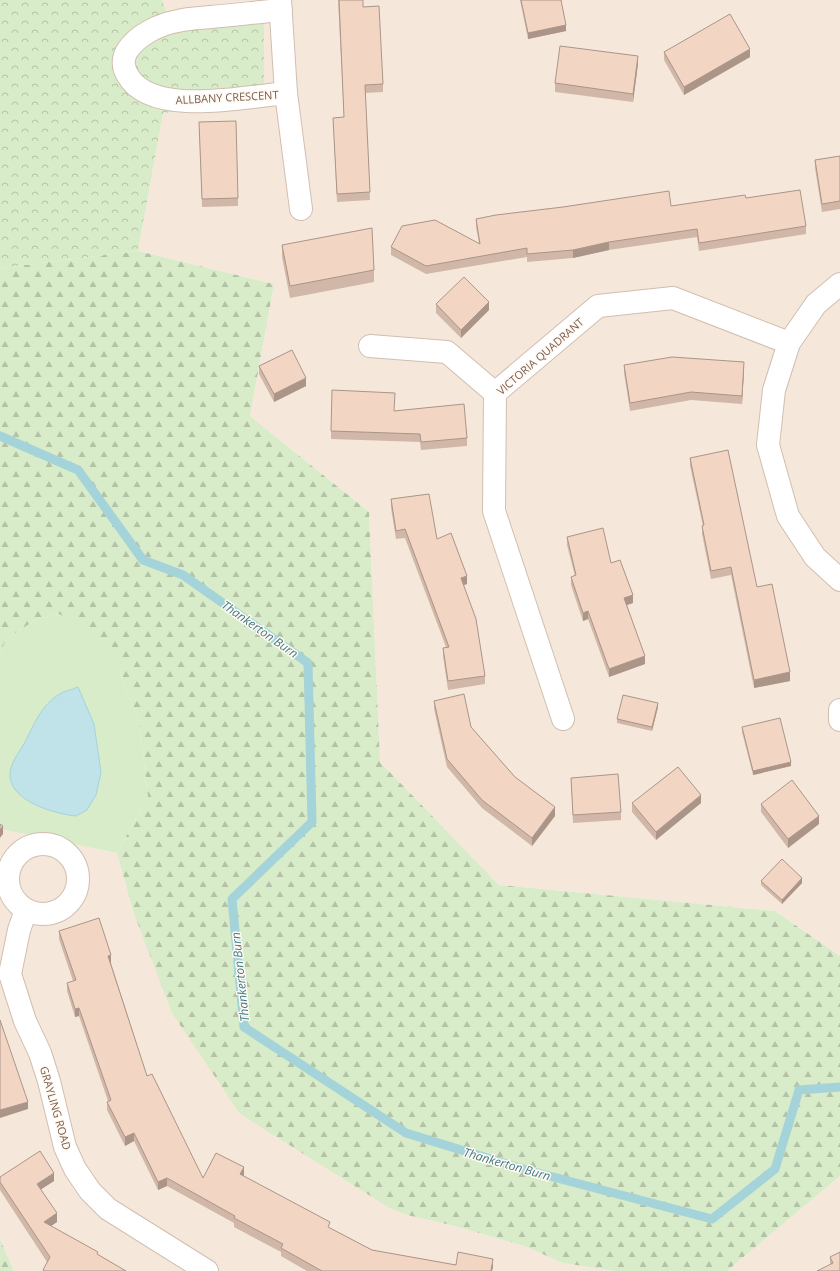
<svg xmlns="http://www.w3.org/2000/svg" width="840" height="1271" viewBox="0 0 840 1271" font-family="'Open Sans',sans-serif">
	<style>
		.residential { fill: #f5e8da }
		.green { fill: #d8ecc9 }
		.forest { fill: url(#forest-firs) }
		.park { fill: url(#park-crowns) }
		.water { fill: #bfe3e8; stroke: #a5d3da }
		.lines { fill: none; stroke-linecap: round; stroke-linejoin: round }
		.stream { stroke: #a5d3da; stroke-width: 9 }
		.minor-casing { stroke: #d1beb0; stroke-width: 24 }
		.minor { stroke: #fff; stroke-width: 22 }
		.wall { fill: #d1b7a8 }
		.shaded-wall { fill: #aa9588 }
		.building { fill: #f3d5c3; stroke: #aa9588 }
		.labels { text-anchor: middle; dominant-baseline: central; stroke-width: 3; stroke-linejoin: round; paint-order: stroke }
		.street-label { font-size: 11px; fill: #7a5c4d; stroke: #fffaf3 }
		.water-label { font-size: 12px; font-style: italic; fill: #437c86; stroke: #fffaf3 }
	</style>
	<defs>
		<pattern id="forest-firs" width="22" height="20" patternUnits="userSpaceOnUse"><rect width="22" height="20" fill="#d8ecc9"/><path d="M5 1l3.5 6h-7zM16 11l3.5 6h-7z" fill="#b4c2a5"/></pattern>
		<pattern id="park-crowns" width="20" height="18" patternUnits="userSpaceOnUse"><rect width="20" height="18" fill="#d8ecc9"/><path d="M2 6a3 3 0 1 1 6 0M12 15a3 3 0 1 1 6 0" fill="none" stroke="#b4c2a5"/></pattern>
	</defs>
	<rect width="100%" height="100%" fill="#fdf6ec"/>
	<g class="residential">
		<path d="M162 0H840V956L775 911 499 885 380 762 369 512 250 416 274 284 138 251 163 113 264 105V2L166 11Z"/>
		<path d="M0 829 117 853 133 911 407 1215 455 1226 524 1246 563 1263 615 1271H14L0 1239Z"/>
		<path d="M840 1176V1271H727Z"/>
	</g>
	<path class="green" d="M59 614 91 628 116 661 139 722 148 797 117 853 0 829V654L6 639 37 619Z"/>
	<g class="forest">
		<path d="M138 251 274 284 250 416 369 512 380 762 499 885 775 911 840 956V1176L727 1271H615L563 1263 524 1246 455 1226 407 1215 388 1207 240 1114 172 1013 133 911 117 853 148 797 139 722 116 661 91 629 59 614 37 619 6 639 0 654V268Z"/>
		<path d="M0 1239 14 1271H0Z"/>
	</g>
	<path class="park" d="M0 0H162L166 11 264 2V105L163 113 138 251 0 268Z"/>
	<path class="water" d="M78 687 94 724 101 772 96 795 87 810 76 816C55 814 8 801 10 773 11 761 21 750 26 740 34 724 42 705 58 695 63 691 72 690 78 687Z"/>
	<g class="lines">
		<path class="stream" d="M0 436 78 470 143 560 183 575 308 663 312 822 232 899 244 1027 406 1133 523 1169 712 1219 775 1169 799 1090 840 1087"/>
		<defs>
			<g id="minor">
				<path d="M280 0 286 93 301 209"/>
				<path d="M281 10C258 12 235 15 211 17 201 18 189 18 178 21 160 24 137 35 127 51 122 59 123 68 128 76 152 117 245 97 286 93"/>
				<path d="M840 284 816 304 789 343 774 390 768 445 788 516 815 557 840 580"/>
				<path d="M370 346 447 352 495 393"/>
				<path d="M840 710V720"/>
				<path d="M563 719 494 511 495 393 598 306 673 298 789 343"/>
				<circle cx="43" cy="879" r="35"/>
				<path d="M26 910 19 930 10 974 25 1021 40 1053 49 1081 65 1147 75 1169 90 1191 108 1209 207 1271"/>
			</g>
		</defs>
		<use href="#minor" class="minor-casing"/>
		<use href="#minor" class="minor"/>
	</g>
	<g class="wall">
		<path d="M338 0H363V7L383 84V92L365 93 370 200 337 202 333 118 344 117Z"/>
		<path d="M520 0H561L566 31 528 39Z"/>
		<path d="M664 52 750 57 684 95 664 60Z"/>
		<path d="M638 64 633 102 555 92V83Z"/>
		<path d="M199 122 238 198V206L202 207Z"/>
		<path d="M840 156V209L822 212 815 168V160Z"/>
		<path d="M746 198 806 226V234L699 251 697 237 609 250 573 258 527 262V257L426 274 391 255V247L479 243 476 227V219L671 206Z"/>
		<path d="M282 245 374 270V282L290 298 282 257Z"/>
		<path d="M436 304 489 310 461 338 436 313Z"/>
		<path d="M624 365 744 370 742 404 691 400 630 411 624 373Z"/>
		<path d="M259 366 306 386 274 402 259 374Z"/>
		<path d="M395 411 467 438V446L421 450 420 442 331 439V431Z"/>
		<path d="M690 458 757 587 790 681 754 688 731 575 711 579 702 534V526H703L690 466Z"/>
		<path d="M391 499 437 539 467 584 464 585 485 676V684L448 690 443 656V648L446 647 405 538 396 539 391 508Z"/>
		<path d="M567 537 611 563 633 603 627 605 645 664 609 677 588 619 583 621 571 585V577L575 576 567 545Z"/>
		<path d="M434 701 471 727 515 777 555 816 532 846 482 808 447 767 434 709Z"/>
		<path d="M658 707 652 731 617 723V719Z"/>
		<path d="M742 727 791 766 753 775 742 732Z"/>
		<path d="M571 778 621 812V820L573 823Z"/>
		<path d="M632 803H701L656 840 632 812Z"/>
		<path d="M761 804 819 824 788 848 761 812Z"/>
		<path d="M761 881 802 883 782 904 761 885Z"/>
		<path d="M59 931 111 963 147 1076 203 1178 244 1175V1176L330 1228 372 1250 456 1265 493 1267 492 1271H307L281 1256V1252L234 1227V1223L167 1186 158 1190 134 1141 125 1146 107 1110V1102L108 1101 79 1016 75 1017 67 991V983L73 981 59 939Z"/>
		<path d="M0 1177 54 1181 41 1189 57 1222 50 1226 126 1271H43L47 1262 0 1190Z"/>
		<path d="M830 1257 840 1271 830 1264Z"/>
	</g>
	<g class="shaded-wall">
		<path d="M566 25V31L528 39V33Z"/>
		<path d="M750 49V57L684 95V87Z"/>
		<path d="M638 56V64L633 102V94Z"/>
		<path d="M609 242V250L573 258V250Z"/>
		<path d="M489 302V310L461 338V330Z"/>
		<path d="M744 362V370L742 404V396Z"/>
		<path d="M306 378V386L274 402V394Z"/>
		<path d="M467 576V584L461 586V578Z"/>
		<path d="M633 595V603L624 606V598Z"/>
		<path d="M588 611V619L583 621V613Z"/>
		<path d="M645 656V664L609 677V669Z"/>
		<path d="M790 672V681L754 688V680Z"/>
		<path d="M658 703V707L652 731V727Z"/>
		<path d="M791 762V766L753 775V771Z"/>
		<path d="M701 795V803L656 840V832Z"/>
		<path d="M555 807V816L532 846V838Z"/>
		<path d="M819 816V824L788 848V839Z"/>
		<path d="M3 826V834L0 838V830Z"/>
		<path d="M802 878V883L782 904V900Z"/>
		<path d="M111 955V963L108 964V956Z"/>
		<path d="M79 1008V1016L75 1017V1009Z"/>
		<path d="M28 1102V1109L0 1118V1110Z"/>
		<path d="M134 1133V1141L125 1146V1137Z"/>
		<path d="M244 1167V1175L240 1182V1174Z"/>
		<path d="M54 1173V1181L37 1192V1184Z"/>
		<path d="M167 1178V1186L158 1190V1182Z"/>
		<path d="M57 1213V1222L44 1231V1222Z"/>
		<path d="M493 1259V1267L492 1271H491Z"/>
	</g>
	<g class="building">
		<path d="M339 0H363V7L379 6 383 84 365 85 370 192 337 194 333 118 344 117Z"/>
		<path d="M521 0H561L566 25 528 33Z"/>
		<path d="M730 14 750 49 684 87 664 52Z"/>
		<path d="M560 46 638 56 633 94 555 83Z"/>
		<path d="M236 121 238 198 202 199 199 122Z"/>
		<path d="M840 156V201L822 204 815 160Z"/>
		<path d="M800 190 806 226 699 243 697 229 609 242 573 250 527 254V248L426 266 391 247 402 226 435 220 480 244 476 219 496 215 563 207 669 191 671 206 745 195 746 198Z"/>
		<path d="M372 228 374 270 290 286 282 245Z"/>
		<path d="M464 277 489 302 461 330 436 304Z"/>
		<path d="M292 350 306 378 274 394 259 366Z"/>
		<path d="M672 357 744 362 742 396 691 392 630 403 624 365Z"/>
		<path d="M332 390 395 393 394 411 464 404 467 438 421 442 420 434 331 431Z"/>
		<path d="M728 450 757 587 772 584 790 672 754 680 731 567 711 571 702 526 704 525 690 458Z"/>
		<path d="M429 494 437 539 451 533 467 576 461 578 476 619 485 676 448 681 443 648 449 647 405 529 396 531 391 499Z"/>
		<path d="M603 528 611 563 620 560 633 595 624 598 645 656 609 669 588 611 583 613 571 577 576 575 567 537Z"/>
		<path d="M464 694 471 727 515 777 555 807 532 838 482 800 447 759 434 701Z"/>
		<path d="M623 695 658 703 652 727 617 719Z"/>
		<path d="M780 718 791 762 753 771 742 727Z"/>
		<path d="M678 767 701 795 656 832 632 803Z"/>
		<path d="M618 774 621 812 573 815 571 778Z"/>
		<path d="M792 780 819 816 788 839 761 804Z"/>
		<path d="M0 824 3 826 0 830Z"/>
		<path d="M782 859 802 878 782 900 761 881Z"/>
		<path d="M99 918 111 955 108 956 147 1076 152 1074 203 1178 216 1153 244 1167 240 1174 330 1222 328 1227 372 1250 456 1265 458 1252 493 1259 491 1271H322L281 1248 283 1244 234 1218 235 1216 167 1178 158 1182 134 1133 125 1137 107 1102 111 1100 79 1008 75 1009 67 983 76 980 59 931Z"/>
		<path d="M0 1020 28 1102 0 1110Z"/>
		<path d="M40 1151 54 1173 37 1184 57 1213 44 1222 98 1252 97 1254 126 1271H45L43 1270 50 1257 0 1182V1177Z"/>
		<path d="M840 1252V1271H817L833 1263 830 1257Z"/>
	</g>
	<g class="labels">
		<g class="street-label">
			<text transform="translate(227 97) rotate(-3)">ALLBANY CRESCENT</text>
			<text transform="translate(540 356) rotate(-41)">VICTORIA QUADRANT</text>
			<text transform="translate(56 1108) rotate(74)">GRAYLING ROAD</text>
		</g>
		<g class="water-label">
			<text transform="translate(260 629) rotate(35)">Thankerton Burn</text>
			<text transform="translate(240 977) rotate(-96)">Thankerton Burn</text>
			<text transform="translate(507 1164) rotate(16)">Thankerton Burn</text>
		</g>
	</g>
</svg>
